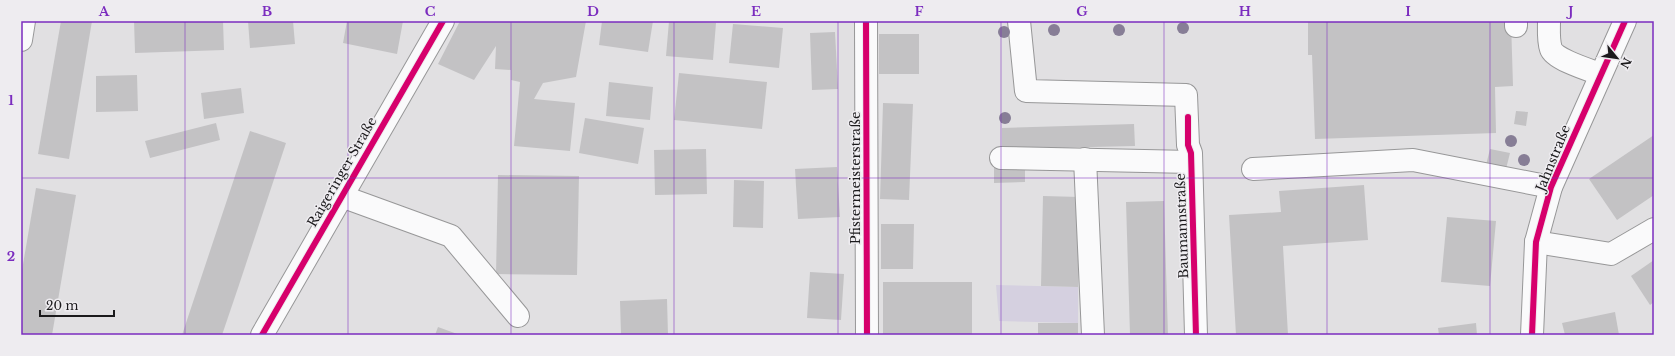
<svg xmlns="http://www.w3.org/2000/svg" width="1675" height="356" viewBox="0 0 1675 356" font-family="'Libre Baskerville',serif">
	<style>
		.green { fill: #d5d0e0 }
		.building { fill: #c3c2c4 }
		.lines { fill: none; stroke-linecap: round; stroke-linejoin: round }
		.minor-casing { stroke: #979798; stroke-width: 24 }
		.major-casing { stroke: #979798; stroke-width: 24 }
		.minor { stroke: #fafafb; stroke-width: 22 }
		.major { stroke: #fafafb; stroke-width: 22 }
		.cycleway-casing { stroke: #eeecf0; stroke-width: 8 }
		.cycleway { stroke: #d6006c; stroke-width: 6 }
		.tree { fill: #877e96 }
		.grid { fill: none; stroke: #7b2cbf; stroke-width: 1; stroke-opacity: 0.55 }
		.labels { text-anchor: middle; dominant-baseline: central; stroke-width: 3; stroke-linejoin: round; paint-order: stroke }
		.street-label { font-size: 13px; fill: #1b1a1c; stroke: #eeecf0 }
		.neatline { fill: none; stroke: #7b2cbf; stroke-width: 1.5 }
		.grid-label { font-size: 13px; text-anchor: middle; font-weight: bold; fill: #7b2cbf }
	</style>
	<rect width="100%" height="100%" fill="#e1e0e2"/>
	<path class="green" d="M996 285 1078 287V323L999 321Z"/>
	<g class="building">
		<path d="M61 21H92L69 159 38 154Z"/>
		<path d="M134 21H223L224 50 135 53Z"/>
		<path d="M248 21H293L295 44 250 48Z"/>
		<path d="M347 21H403L397 54 343 43Z"/>
		<path d="M460 21H586L576 77 543 83 534 99 575 103 570 151 514 146 520 82 511 80V70L495 69 496 46 474 80 438 64Z"/>
		<path d="M602 21H653L648 52 599 45Z"/>
		<path d="M669 21 716 23 713 60 666 56Z"/>
		<path d="M1308 21H1511L1513 86 1495 87 1496 133 1315 139 1312 55H1308Z"/>
		<path d="M733 24 783 28 779 68 729 63Z"/>
		<path d="M835 32 838 89 812 90 810 33Z"/>
		<rect x="879" y="34" width="40" height="40"/>
		<path d="M679 73 767 82 762 129 674 120Z"/>
		<path d="M137 75 138 111 96 112V76Z"/>
		<path d="M609 82 653 87 650 120 606 116Z"/>
		<path d="M241 88 244 113 204 119 201 93Z"/>
		<path d="M883 103 913 104 909 200 880 199Z"/>
		<path d="M1516 111 1528 112 1526 126 1514 124Z"/>
		<path d="M585 118 644 128 638 164 579 153Z"/>
		<path d="M216 123 220 140 150 158 145 141Z"/>
		<path d="M1134 124 1135 146 1002 149V128Z"/>
		<path d="M250 131 286 143 239 285 222 335H182Z"/>
		<path d="M1654 135V195L1617 220 1589 179Z"/>
		<path d="M706 149 707 194 655 195 654 150Z"/>
		<path d="M1490 149 1510 153 1506 169 1486 165Z"/>
		<path d="M994 165H1025V182L994 183Z"/>
		<path d="M837 167 840 217 798 219 795 169Z"/>
		<path d="M498 175 579 176 577 275 496 274Z"/>
		<path d="M734 180 764 181 763 228 733 227Z"/>
		<path d="M1364 185 1368 240 1283 246 1288 335H1236L1229 215 1281 212 1279 191Z"/>
		<path d="M36 188 76 195 52 335H21V276Z"/>
		<path d="M1043 196 1080 197 1078 287 1041 286Z"/>
		<path d="M1164 201 1168 335H1130L1126 202Z"/>
		<path d="M1447 217 1496 221 1490 286 1441 282Z"/>
		<path d="M881 224H914L913 269H881Z"/>
		<path d="M1654 260V302L1650 305 1631 276Z"/>
		<path d="M810 272 844 274 841 320 807 318Z"/>
		<rect x="883" y="282" width="89" height="53"/>
		<path d="M667 299 668 335H621L620 301Z"/>
		<path d="M1615 312 1619 335H1565L1562 323Z"/>
		<rect x="1038" y="323" width="40" height="12"/>
		<path d="M1476 323 1477 335H1439L1438 328Z"/>
		<path d="M438 327 460 335H435Z"/>
	</g>
	<g class="lines">
		<defs>
			<g id="minor">
				<path d="M866 21 867 335"/>
				<path d="M1019 21 1026 91 1186 95 1188 145 1191 153 1196 335"/>
				<path d="M1516 21V26"/>
				<path d="M1549 21C1549 30 1548 40 1551 49 1554 59 1589 70 1600 74"/>
				<path d="M21 40 24 21"/>
				<path d="M1001 158 1191 162"/>
				<path d="M1085 159 1093 335"/>
				<path d="M1253 169 1413 160 1551 187"/>
				<path d="M341 196 451 236 518 316"/>
				<path d="M1536 242 1611 254 1654 229"/>
				<path d="M1532 335 1536 242 1551 187 1625 21"/>
			</g>
			<path id="major" d="M262 335 443 21"/>
		</defs>
		<use href="#minor" class="minor-casing"/>
		<use href="#major" class="major-casing"/>
		<use href="#minor" class="minor"/>
		<use href="#major" class="major"/>
		<defs>
			<g id="cycleway">
				<path d="M866 21 867 335"/>
				<path d="M1188 117V145L1191 153 1196 335"/>
				<path d="M262 335 443 21"/>
				<path d="M1532 335 1536 242 1551 187 1625 21"/>
			</g>
		</defs>
		<use href="#cycleway" class="cycleway-casing"/>
		<use href="#cycleway" class="cycleway"/>
	</g>
	<g class="tree">
		<circle cx="1183" cy="28" r="6"/>
		<circle cx="1054" cy="30" r="6"/>
		<circle cx="1119" cy="30" r="6"/>
		<circle cx="1004" cy="32" r="6"/>
		<circle cx="1005" cy="118" r="6"/>
		<circle cx="1511" cy="141" r="6"/>
		<circle cx="1524" cy="160" r="6"/>
	</g>
	<path class="grid" d="M185 21V335M348 21V335M511 21V335M674 21V335M838 21V335M1001 21V335M1164 21V335M1327 21V335M1490 21V335M21 178H1654"/>
	<g class="labels">
		<g class="street-label">
			<text transform="translate(1553 158) rotate(-68)">Jahnstraße</text>
			<text transform="translate(342 172) rotate(-60)">Raigeringer Straße</text>
			<text transform="translate(855 178) rotate(-90)">Pfistermeisterstraße</text>
			<text transform="translate(1182 226) rotate(-92)">Baumannstraße</text>
		</g>
	</g>
	<rect width="1675" height="356" fill="none" stroke="#eeecf0" stroke-width="44"/>
	<g transform="translate(1617 58) rotate(119)" stroke="#eeecf0" stroke-width="3" paint-order="stroke">
	<path d="M0-3L7 15L0 10L-7 15Z" fill="#1b1a1c"/>
	<text y="-6" font-size="11" font-weight="bold" text-anchor="middle" fill="#1b1a1c">N</text>
	</g>
	<path d="M40 310v6h74v-6" fill="none" stroke="#1b1a1c" stroke-width="2"/>
	<text x="46" y="310" font-size="12" fill="#1b1a1c" stroke="#eeecf0" stroke-width="3" paint-order="stroke">20 m</text>
	<rect x="22" y="22" width="1631" height="312" class="neatline"/>
	<g class="grid-label">
		<text x="104" y="16">A</text>
		<text x="267" y="16">B</text>
		<text x="430" y="16">C</text>
		<text x="593" y="16">D</text>
		<text x="756" y="16">E</text>
		<text x="919" y="16">F</text>
		<text x="1082" y="16">G</text>
		<text x="1245" y="16">H</text>
		<text x="1408" y="16">I</text>
		<text x="1571" y="16">J</text>
		<text x="11" y="105">1</text>
		<text x="11" y="261">2</text>
	</g>
</svg>
